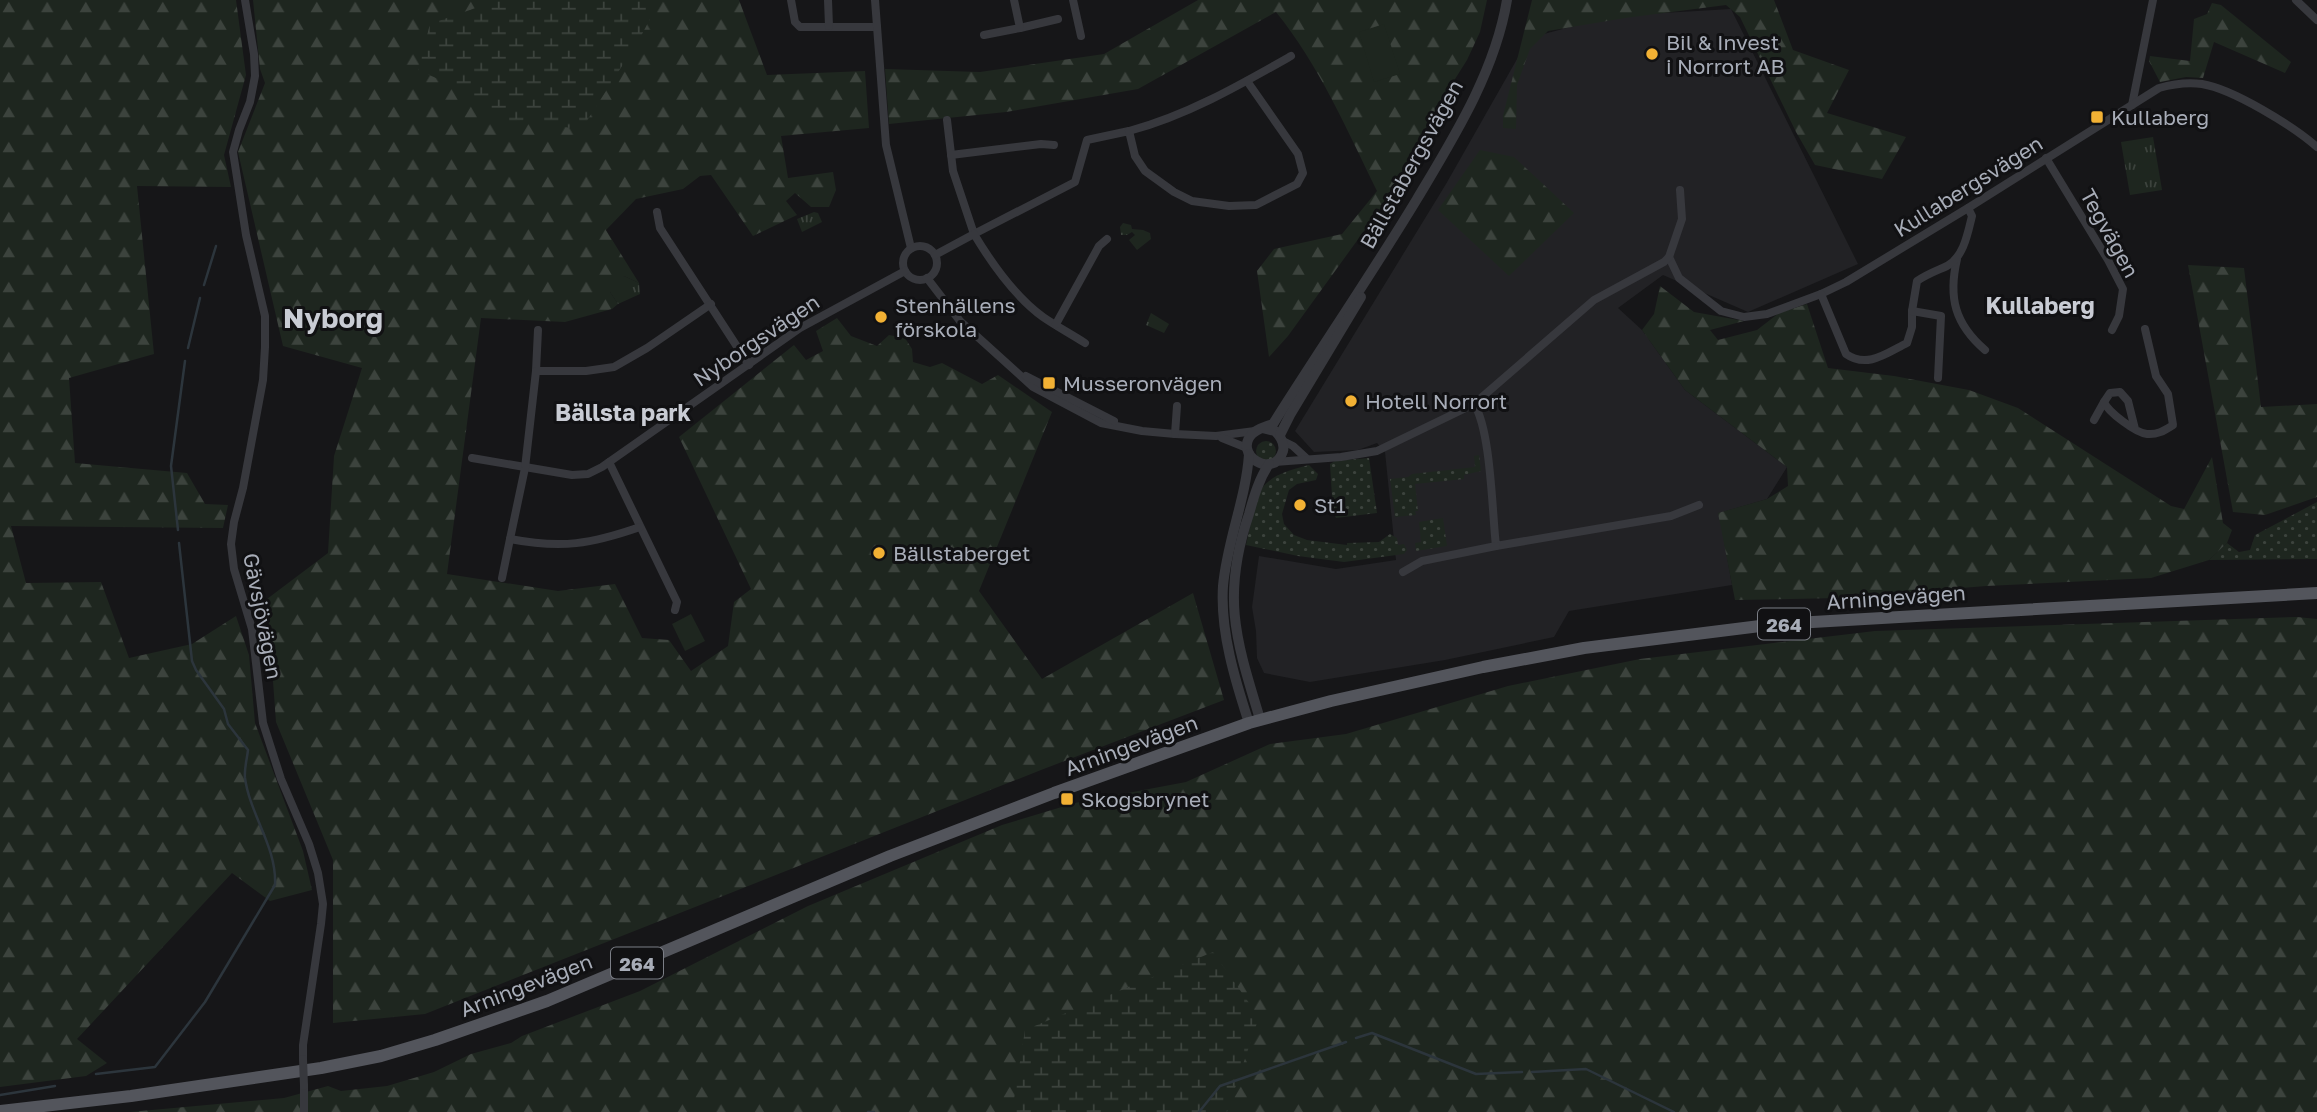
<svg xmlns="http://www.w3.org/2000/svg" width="2317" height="1112" viewBox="0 0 2317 1112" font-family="'Golos Text',sans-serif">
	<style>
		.built { fill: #222225 }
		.grass { fill: url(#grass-dots) }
		.forest { fill: url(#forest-firs) }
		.wetland { fill: url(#wetland-marsh) }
		.park { fill: url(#park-tufts) }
		.garden { fill: #1e261f }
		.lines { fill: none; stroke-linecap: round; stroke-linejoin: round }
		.stream { stroke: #2c353c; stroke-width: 2.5 }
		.minor { stroke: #37383d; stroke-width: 8 }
		.tertiary { stroke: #37383d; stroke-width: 10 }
		.primary { stroke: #53555c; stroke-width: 12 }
		.minor-bridge { stroke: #37383d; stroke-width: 8 }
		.poi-dot { fill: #f2b134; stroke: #111113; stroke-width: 2.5 }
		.labels { text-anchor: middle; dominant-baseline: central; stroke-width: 6; stroke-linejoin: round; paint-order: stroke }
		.shield { fill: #111113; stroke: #7b7e86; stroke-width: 2 }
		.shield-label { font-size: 19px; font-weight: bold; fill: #a8adb8 }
		.poi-label { font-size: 21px; fill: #a8adb8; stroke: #111113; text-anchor: start }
		.street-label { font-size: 21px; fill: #a8adb8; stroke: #111113 }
		.neighbourhood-label { font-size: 23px; font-weight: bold; fill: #c9ccd4; stroke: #111113 }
		.district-label { font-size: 28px; font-weight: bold; fill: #c9ccd4; stroke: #111113 }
	</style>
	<defs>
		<pattern id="grass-dots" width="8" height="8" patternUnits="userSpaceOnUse" patternTransform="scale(1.75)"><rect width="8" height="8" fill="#1e261f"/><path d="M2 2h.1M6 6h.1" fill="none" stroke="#3c433d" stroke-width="1.8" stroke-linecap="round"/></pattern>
		<pattern id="forest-firs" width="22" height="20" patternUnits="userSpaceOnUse" patternTransform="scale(1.75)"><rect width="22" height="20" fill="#1e261f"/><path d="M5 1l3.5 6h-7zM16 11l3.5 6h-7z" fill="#3c433d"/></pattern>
		<pattern id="wetland-marsh" width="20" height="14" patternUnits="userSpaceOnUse" patternTransform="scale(1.75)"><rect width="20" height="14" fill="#1e261f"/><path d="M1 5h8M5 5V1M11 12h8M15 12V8" fill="none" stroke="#3c433d"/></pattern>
		<pattern id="park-tufts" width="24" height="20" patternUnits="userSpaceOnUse" patternTransform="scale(1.75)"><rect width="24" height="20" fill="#1e261f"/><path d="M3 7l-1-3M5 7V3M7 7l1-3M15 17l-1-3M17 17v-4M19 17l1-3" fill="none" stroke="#3c433d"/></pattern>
	</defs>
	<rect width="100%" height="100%" fill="#161618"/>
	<path class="built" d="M1731 9 1858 264 1748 312 1663 275 1618 308 1642 330 1685 390 1787 467 1767 499 1719 513 1732 585 1569 611 1554 637 1445 660 1310 682 1264 673 1257 658 1256 631 1252 607 1259 556 1336 569 1396 560 1385 452 1377 443 1358 450 1314 452 1295 431 1446 184 1529 38 1611 16Z"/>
	<g class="grass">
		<circle cx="1266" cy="451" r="10"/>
		<path d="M1479 455 1481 471 1464 475V479L1415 484 1418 511H1415L1416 515 1395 517 1390 479 1408 477 1412 474 1475 467 1474 456Z"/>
		<path d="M1369 458 1377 513 1336 518 1333 511 1330 464 1335 461Z"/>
		<path d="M1309 465 1318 474 1316 480 1297 484 1289 490 1282 514 1284 524 1294 535 1307 540 1347 545V543L1379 542 1390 534 1397 538 1398 545 1404 544 1407 550 1404 554 1344 562 1298 556 1246 545C1258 493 1251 479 1309 465Z"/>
		<path d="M2317 502V559L2209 560 2227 543 2239 552 2250 550 2255 535Z"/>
		<path d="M1443 518 1447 546 1416 551 1415 543 1421 542 1419 522Z"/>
	</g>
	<g class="forest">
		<path d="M0 0H236L246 75 224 155 231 187 137 186 154 354 69 378 75 463 187 473 205 504 228 505 223 528 11 526 26 583 101 582 129 658 192 644 236 616 249 655 255 723 303 851 312 890 270 901 232 873 77 1039 107 1063 86 1076 0 1087Z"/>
		<path d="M253 0H739L767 75 865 71 869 128 781 136 788 178 833 172 836 190 829 207H811L795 193 786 201 797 215 753 236 711 175 700 176 683 189 636 199 606 230 639 283 624 276 610 292 618 304 612 309 565 322 481 318 447 574 558 591 615 584 642 638 669 640 691 671 728 646 734 602 751 589 679 437 794 345 806 360 823 351 816 331 837 318 851 336 877 346 889 335 905 338 912 349 913 362 930 367 942 363 982 384 998 375 1052 412 979 591 1042 679 1193 593 1224 700 1041 770 425 1014 333 1023V860L276 722 267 599 328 553 334 456 362 368 283 346 238 152 265 83 260 69Z"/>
		<path d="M1198 0H1487L1480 32 1467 60 1433 114 1393 191 1288 336 1269 357 1257 271 1274 249 1342 234 1377 191C1347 130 1319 65 1276 12L1138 89 1006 112 889 124 885 69 980 72 1104 54Z"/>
		<path d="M1532 0H1774L1793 50 1849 70 1827 113 1906 137 1882 179 1815 165 1796 132 1740 17 1726 5 1625 18 1548 31 1530 49 1517 85 1516 129 1503 128V116Z"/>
		<path d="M2212 3 2221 5 2291 62 2285 73 2214 42 2203 78 2186 77 2160 82 2149 61 2150 56 2190 61 2194 19 2207 14Z"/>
		<path d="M1480 150 1514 157 1574 213 1509 276 1438 210Z"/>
		<path d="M2188 265 2244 268 2261 407 2317 404V497L2265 515 2233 512Z"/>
		<path d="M1660 286 1694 312 1744 321 1710 330 1718 340 1757 330 1779 313 1807 304 1828 368 1894 376 1969 390 2018 408 2171 506 2184 509 2212 457 2223 523 2232 530 2227 543 2209 560 2151 578 1986 586 1838 598 1735 600 1718 513 1767 499 1788 486 1787 467 1685 390 1642 330 1654 314Z"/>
		<path d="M2297 617 2317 619V1112H130L284 1098 328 1086 341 1091 387 1086 434 1072 471 1054 511 1043 522 1036 640 991 808 906 1002 825 1075 803 1186 782 1270 744 1346 734 1508 686 1640 659 1875 631Z"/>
	</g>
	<g class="wetland">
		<path d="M489 0H660L640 38 581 130 527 120 502 122 463 90 418 70 430 24 484 5Z"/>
		<path d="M1213 952 1259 1017 1227 1112H1012L1025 1030Z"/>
	</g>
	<g class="park">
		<path d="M2153 137 2162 190 2130 195 2121 142Z"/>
		<path d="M814 212 818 213 822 222 802 232 797 219Z"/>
		<path d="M1123 223 1131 225 1132 229 1143 230 1150 233 1151 239 1137 250 1129 240 1135 235 1132 232 1127 235H1121L1120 227Z"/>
		<path d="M624 276 639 283 640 294 618 304 610 292 613 279Z"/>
		<path d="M1151 313 1169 324 1164 333 1146 325Z"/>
	</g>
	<g class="garden">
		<path d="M1384 24 1400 74 1374 82 1359 32Z"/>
		<path d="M691 614 705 641 685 651 672 624Z"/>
	</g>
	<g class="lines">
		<g class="stream">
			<path d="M204 285 216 246"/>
			<path d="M188 348 200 298"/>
			<path d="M178 530 171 466 185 361"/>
			<path d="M1356 1038 1372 1033 1476 1074 1522 1072"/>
			<path d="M1532 1072 1586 1069 1674 1112"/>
			<path d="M96 1074 155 1067 205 1002 275 885C277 847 250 815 245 778 244 769 247 759 248 750L228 724 224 709 196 670 192 661 179 543"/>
			<path d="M0 1095 55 1086"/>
			<path d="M868 1112H874"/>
			<path d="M1199 1112 1220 1086 1346 1042"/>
		</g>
		<g class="minor">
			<path d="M245 0 254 54 255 76 250 102 239 130 233 152 246 235 265 316V347L263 380 243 488 234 522 231 544 234 569 252 629 263 723 281 779 309 844 318 873 323 904 321 924 303 1045V1059"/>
			<path d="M791 0 795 22 800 27H877"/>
			<path d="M828 0 829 26"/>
			<path d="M875 0 886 145 911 248"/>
			<path d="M1073 0 1081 36"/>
			<path d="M2296 0 2317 20"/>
			<path d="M1020 28 1058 19"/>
			<path d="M984 35 1020 28 1014 0"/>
			<path d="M2132 105 2153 0"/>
			<path d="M947 120 953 171 974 234 1075 182 1087 140 1129 131 1135 156 1145 171 1174 192 1192 201 1229 206 1256 205 1297 184 1303 173 1298 154 1247 81"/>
			<path d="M1129 131C1186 116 1240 85 1291 56"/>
			<path d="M951 155 1041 144 1054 145"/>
			<path d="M2046 158 2108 260 2123 289 2119 316 2112 330"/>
			<path d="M657 212 660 228 749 365"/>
			<circle cx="920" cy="263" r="17"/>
			<path d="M935 255 974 234C992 264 1014 296 1043 317 1056 326 1071 334 1085 343"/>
			<path d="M1669 257 1679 278 1721 311 1744 317 1767 314 1821 294 1846 282 1968 208 2159 88C2173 84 2187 82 2202 84 2233 89 2293 126 2317 147"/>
			<path d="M1957 259C1948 298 1955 324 1985 350"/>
			<path d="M927 278 960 321 1033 387 1101 423 1142 431 1175 434 1216 436 1255 431"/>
			<path d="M1821 294 1846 354C1867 369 1887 353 1907 343L1912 327V311"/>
			<path d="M1056 324 1099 246 1107 239"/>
			<path d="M536 371 538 330"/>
			<path d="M1026 376 1114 421"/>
			<path d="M1938 378 1941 316 1912 311 1917 281C1927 274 1936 271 1947 266 1964 257 1968 232 1972 216L1968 208"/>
			<path d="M1474 404C1491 430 1492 512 1496 546L1671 516 1699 505"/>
			<path d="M2094 420 2104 402"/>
			<path d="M2135 429 2128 401 2120 392 2110 393 2104 402C2108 412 2136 433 2147 434 2158 435 2165 430 2173 425L2168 394 2156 376 2145 329"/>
			<path d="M1175 434 1177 406"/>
			<path d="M1222 438 1247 448"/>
			<path d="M1283 441 1293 446 1306 458"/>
			<path d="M472 458 572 475 588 474 602 467 800 328 905 271"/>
			<path d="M609 462 677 602 675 610"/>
			<path d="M1275 462 1341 457 1377 451 1474 404 1594 300 1664 262 1669 257 1682 219 1680 190"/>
			<path d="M640 527C591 544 562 549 510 539L525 468 536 371H586L614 367 647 348 711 304"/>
			<path d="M1403 572 1422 561 1496 546"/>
			<path d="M502 578 510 539"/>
			<path d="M304 1086V1112"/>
		</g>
		<g class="tertiary">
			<path d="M1262 428 1275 431C1281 437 1285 443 1283 451 1274 481 1231 454 1253 433 1258 429 1266 426 1273 424 1321 348 1371 275 1417 199 1454 137 1495 72 1507 0"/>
			<path d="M1280 435 1290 415 1361 297"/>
			<path d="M1249 454C1246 499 1227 541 1223 586 1220 631 1235 680 1249 723"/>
			<path d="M1260 719C1236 640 1221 597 1249 514 1254 496 1259 479 1269 464"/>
		</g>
		<path class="primary" d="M0 1111 131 1096 321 1068 381 1056 435 1040 547 1001 890 856 1054 793 1249 723 1331 701 1483 667 1584 648 1776 624 2317 593"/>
		<path class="minor-bridge" d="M303 1059 304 1086"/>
	</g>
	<g class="poi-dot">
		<circle cx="1652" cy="54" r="7"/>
		<rect x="2090" y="110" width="14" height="14" rx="3.5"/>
		<circle cx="881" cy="317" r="7"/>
		<rect x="1042" y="376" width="14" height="14" rx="3.5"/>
		<circle cx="1351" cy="401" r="7"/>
		<circle cx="1300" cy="505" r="7"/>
		<circle cx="879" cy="553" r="7"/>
		<rect x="1060" y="792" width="14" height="14" rx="3.5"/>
	</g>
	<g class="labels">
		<g class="shield">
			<rect x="1758" y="608.5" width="52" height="31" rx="5"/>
			<rect x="611" y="947.5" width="52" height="31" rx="5"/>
		</g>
		<g class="shield-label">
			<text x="1784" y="624">264</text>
			<text x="637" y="963">264</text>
		</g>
		<g class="poi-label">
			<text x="1666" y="42">Bil &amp; Invest<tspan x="1666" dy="24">i Norrort AB</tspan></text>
			<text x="2111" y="117">Kullaberg</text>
			<text x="895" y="305">Stenhällens<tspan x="895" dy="24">förskola</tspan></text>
			<text x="1063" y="383">Musseronvägen</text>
			<text x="1365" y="401">Hotell Norrort</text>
			<text x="1314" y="505">St1</text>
			<text x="893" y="553">Bällstaberget</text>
			<text x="1081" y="799">Skogsbrynet</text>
		</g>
		<g class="street-label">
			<text transform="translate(1411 164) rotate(-61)">Bällstabergsvägen</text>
			<text transform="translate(1968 186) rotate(-32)">Kullabergsvägen</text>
			<text transform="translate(2110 233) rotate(61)">Tegvägen</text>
			<text transform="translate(756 340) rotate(-34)">Nyborgsvägen</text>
			<text transform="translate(1896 597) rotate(-4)">Arningevägen</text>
			<text transform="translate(263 616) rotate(79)">Gävsjövägen</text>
			<text transform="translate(1131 745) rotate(-20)">Arningevägen</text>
			<text transform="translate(526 985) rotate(-21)">Arningevägen</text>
		</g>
		<g class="neighbourhood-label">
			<text x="2040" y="305">Kullaberg</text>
			<text x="623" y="412">Bällsta park</text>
		</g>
		<g class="district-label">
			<text x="333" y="317">Nyborg</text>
		</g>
	</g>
</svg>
